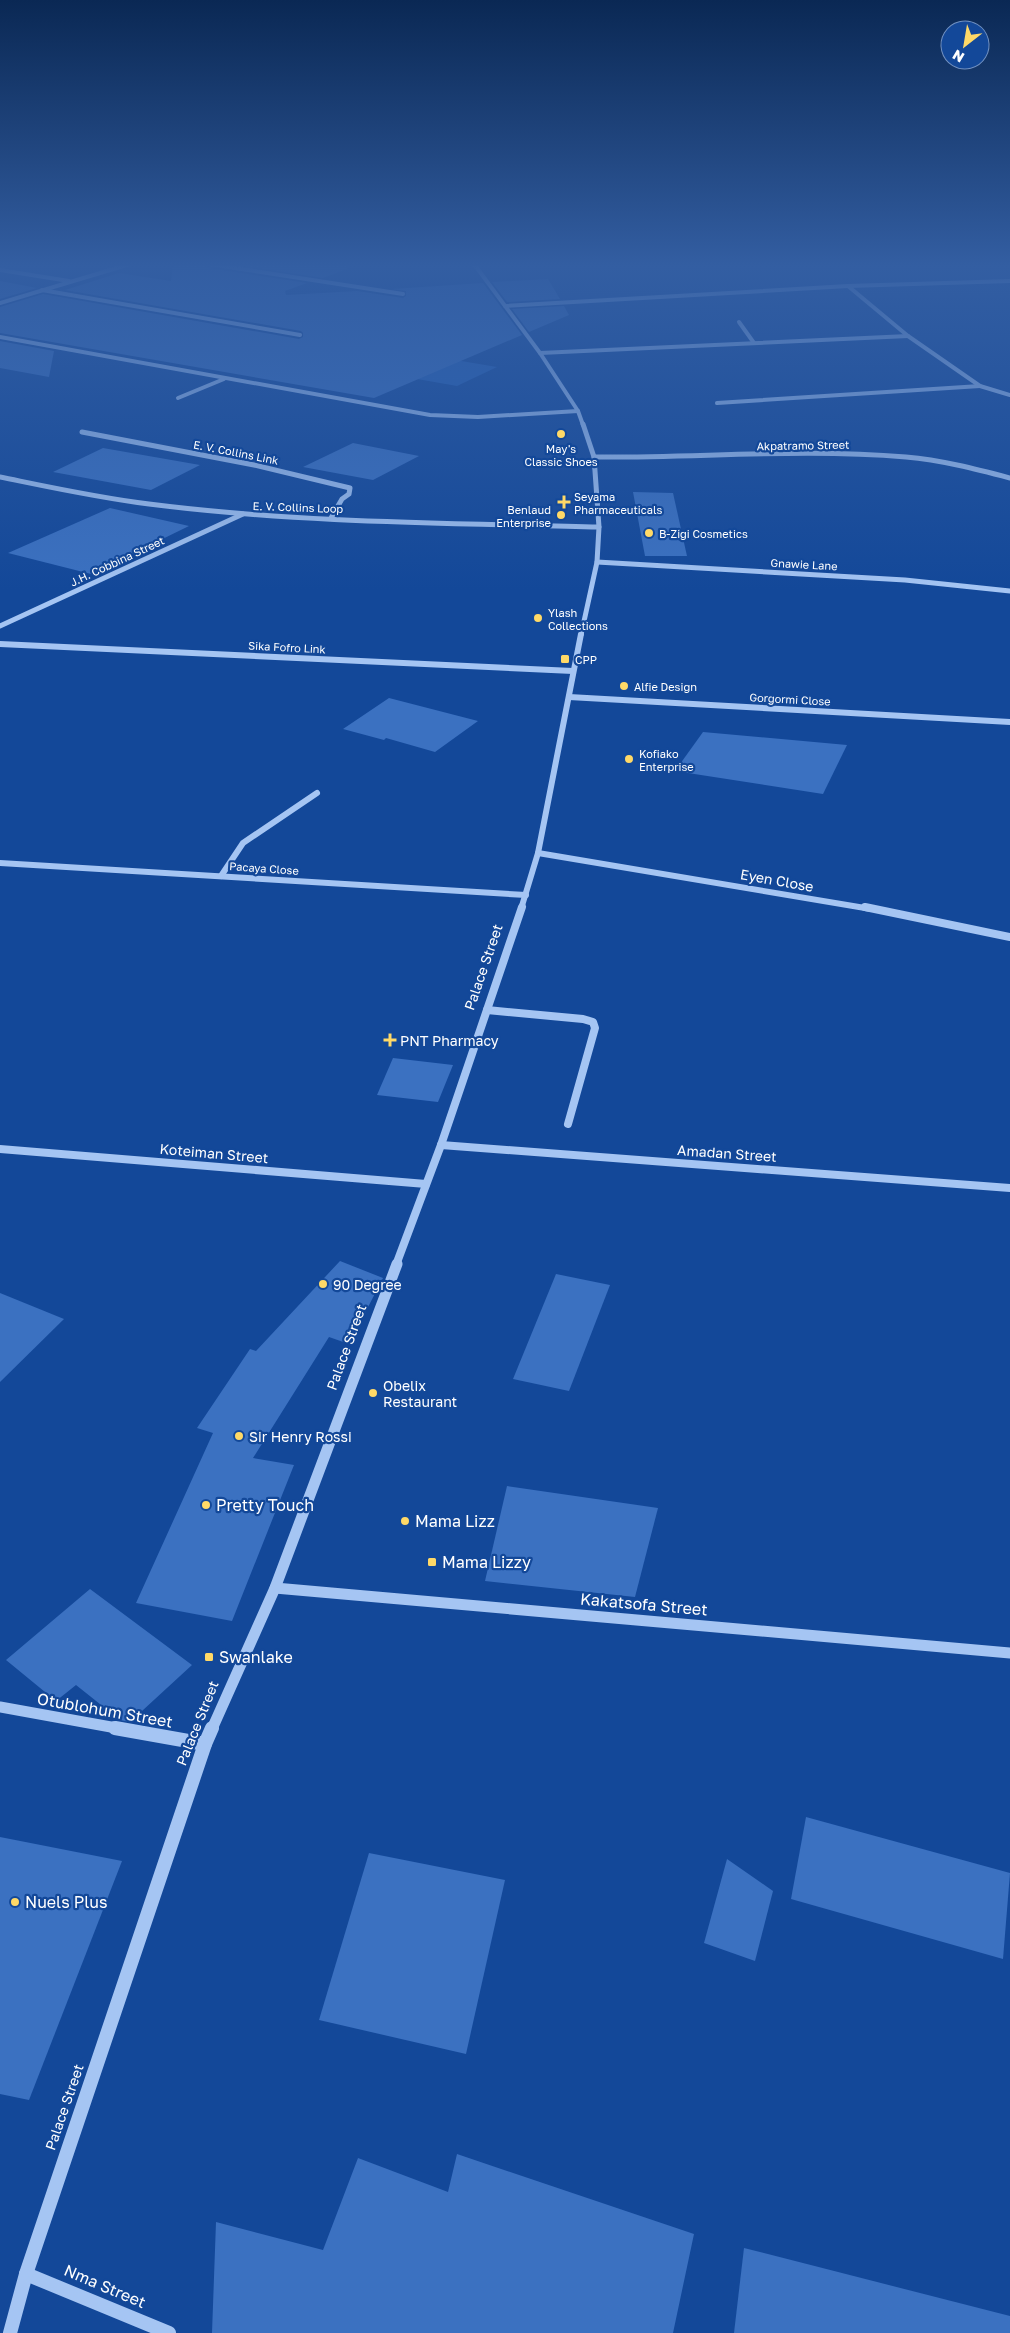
<svg xmlns="http://www.w3.org/2000/svg" width="1010" height="2333" viewBox="0 0 1010 2333" font-family="'Golos Text',sans-serif">
	<style>
		.green { fill: #2561b7 }
		.building { fill: #3b71c1 }
		.lines { fill: none; stroke-linecap: round; stroke-linejoin: round }
		.minor-far5 { stroke: #a5c5f3; stroke-width: 4 }
		.minor-far4 { stroke: #a5c5f3; stroke-width: 5 }
		.minor-far3 { stroke: #a5c5f3; stroke-width: 6 }
		.minor-far2 { stroke: #a5c5f3; stroke-width: 8 }
		.minor-far1 { stroke: #a5c5f3; stroke-width: 11 }
		.minor { stroke: #a5c5f3; stroke-width: 14 }
		.poi-dot { fill: #ffd967; stroke: #134899; stroke-width: 2 }
		.labels { text-anchor: middle; dominant-baseline: central; stroke-width: 4.5; stroke-linejoin: round; paint-order: stroke }
		.far-street-label { font-size: 11px; fill: #fff; stroke: #134899 }
		.far-poi-label { font-size: 11px; fill: #fff; stroke: #134899; text-anchor: start }
		.street-label { font-size: 14px; fill: #fff; stroke: #134899 }
		.poi-label { font-size: 14px; fill: #fff; stroke: #134899; text-anchor: start }
		.near-poi-label { font-size: 16px; fill: #fff; stroke: #134899; text-anchor: start }
		.near-street-label { font-size: 16px; fill: #fff; stroke: #134899 }
	</style>
	<rect width="100%" height="100%" fill="#134899"/>
	<path class="green" d="M402 351 497 367 457 386 360 369Z"/>
	<g class="building">
		<path d="M173 264H205L208 268 307 283 285 291 286 295 357 291 403 298 406 296V291L392 289 483 283 522 335 374 398 0 333V307L43 294 299 339 303 337V333L301 331 65 290 119 273 171 281Z"/>
		<path d="M231 264H346L347 269 323 278Z"/>
		<path d="M548 279 560 299 507 302 492 282Z"/>
		<path d="M0 281 37 288 0 299Z"/>
		<path d="M564 306 569 315 529 332 512 309Z"/>
		<path d="M0 341 54 351 49 377 0 368Z"/>
		<path d="M353 443 419 456 373 480 303 467Z"/>
		<path d="M103 448 200 465 151 490 53 472Z"/>
		<path d="M633 492 673 493 687 556H645Z"/>
		<path d="M110 508 189 526 91 574 8 553Z"/>
		<path d="M389 698 478 721 435 752 386 738 384 740 343 729Z"/>
		<path d="M703 732 847 745 823 794 675 771Z"/>
		<path d="M393 1058 453 1065 438 1102 377 1095Z"/>
		<path d="M340 1261 383 1278 349 1344 329 1337 253 1458 294 1465 232 1621 136 1603 213 1433 197 1428 250 1349 256 1351Z"/>
		<path d="M556 1274 610 1285 569 1391 513 1379Z"/>
		<path d="M0 1293 64 1319 0 1382Z"/>
		<path d="M507 1486 658 1508 635 1597 485 1581Z"/>
		<path d="M90 1589 192 1665 130 1722 120 1720 76 1685 56 1701 6 1660Z"/>
		<path d="M806 1817 1010 1873 1003 1959 791 1899Z"/>
		<path d="M0 1837 122 1861 29 2100 0 2094Z"/>
		<path d="M369 1853 505 1880 466 2054 319 2020Z"/>
		<path d="M727 1859 773 1891 755 1961 704 1943Z"/>
		<path d="M457 2154 694 2234 673 2333H212L216 2222 323 2250 358 2158 448 2192Z"/>
		<path d="M744 2248 1010 2316V2333H734Z"/>
	</g>
	<g class="lines">
		<g class="minor-far5">
			<path d="M209 264 403 294"/>
			<path d="M474 264 540 353 578 411 583 425"/>
			<path d="M0 270 69 281"/>
			<path d="M848 286 908 336 980 386 1010 395"/>
			<path d="M42 290 300 335"/>
			<path d="M0 303 130 264"/>
			<path d="M505 306 848 286 1010 281"/>
			<path d="M739 322 754 343"/>
			<path d="M0 337 430 415 478 417 578 411"/>
			<path d="M540 353 908 336"/>
			<path d="M178 398 224 379"/>
			<path d="M717 403 980 386"/>
		</g>
		<g class="minor-far4">
			<path d="M82 432 254 465 350 488 349 494 342 499 331 518"/>
			<path d="M594 457C698 458 802 448 906 457 941 460 976 469 1010 478"/>
			<path d="M0 477C49 487 99 498 149 504 298 523 449 523 599 527"/>
			<path d="M597 562 905 580 1010 591"/>
			<path d="M0 626 243 514"/>
			<path d="M581 635 597 562 599 527 594 457 583 424"/>
		</g>
		<g class="minor-far3">
			<path d="M0 644 573 671"/>
			<path d="M569 697 1010 722"/>
			<path d="M538 853 871 909"/>
			<path d="M0 863 526 895"/>
			<path d="M221 876 243 843 317 793"/>
			<path d="M521 909 538 853 581 634"/>
		</g>
		<g class="minor-far2">
			<path d="M865 907 1010 937"/>
			<path d="M487 1010 583 1019 593 1022 595 1028 568 1124"/>
			<path d="M441 1145 1010 1188"/>
			<path d="M0 1149 426 1184"/>
			<path d="M396 1265 441 1145 522 907"/>
		</g>
		<g class="minor-far1">
			<path d="M275 1588 1010 1653"/>
			<path d="M0 1707 122 1729"/>
			<path d="M212 1729 275 1588 397 1264"/>
		</g>
		<g class="minor">
			<path d="M115 1728 205 1744"/>
			<path d="M26 2274 169 2333"/>
			<path d="M10 2333 26 2274 205 1744 212 1728"/>
		</g>
	</g>
	<linearGradient id="sky" x2="0" y2="1"><stop stop-color="#0a2854"/><stop offset="0.45" stop-color="#335ea2"/><stop offset="1" stop-color="#335ea2" stop-opacity="0"/></linearGradient>
	<rect width="1010" height="590" fill="url(#sky)"/>
	<g class="poi-dot">
		<circle cx="561" cy="434" r="5"/>
		<path d="M561.5 494.5h5v5h5v5h-5v5h-5v-5h-5v-5h5z"/>
		<circle cx="561" cy="515" r="5"/>
		<circle cx="649" cy="533" r="5"/>
		<circle cx="538" cy="618" r="5"/>
		<rect x="560" y="654" width="10" height="10" rx="2.5"/>
		<circle cx="624" cy="686" r="5"/>
		<circle cx="629" cy="759" r="5"/>
		<path d="M387.5 1032.5h5v5h5v5h-5v5h-5v-5h-5v-5h5z"/>
		<circle cx="323" cy="1284" r="5"/>
		<circle cx="373" cy="1393" r="5"/>
		<circle cx="239" cy="1436" r="5"/>
		<circle cx="206" cy="1505" r="5"/>
		<circle cx="405" cy="1521" r="5"/>
		<rect x="427" y="1557" width="10" height="10" rx="2.5"/>
		<rect x="204" y="1652" width="10" height="10" rx="2.5"/>
		<circle cx="15" cy="1902" r="5"/>
	</g>
	<g class="labels">
		<g class="far-street-label">
			<text transform="translate(803 445) rotate(-1)">Akpatramo Street</text>
			<text transform="translate(236 452) rotate(11)">E. V. Collins Link</text>
			<text transform="translate(298 507) rotate(2)">E. V. Collins Loop</text>
			<text transform="translate(117 561) rotate(-25)">J.H. Cobbina Street</text>
			<text transform="translate(804 564) rotate(3)">Gnawie Lane</text>
			<text transform="translate(287 647) rotate(3)">Sika Fofro Link</text>
			<text transform="translate(790 699) rotate(3)">Gorgormi Close</text>
			<text transform="translate(264 868) rotate(4)">Pacaya Close</text>
		</g>
		<g class="far-poi-label">
			<text x="561" y="448" text-anchor="middle">May's<tspan x="561" dy="13">Classic Shoes</tspan></text>
			<text x="574" y="496">Seyama<tspan x="574" dy="13">Pharmaceuticals</tspan></text>
			<text x="551" y="509" text-anchor="end">Benlaud<tspan x="551" dy="13">Enterprise</tspan></text>
			<text x="659" y="533">B-Zigi Cosmetics</text>
			<text x="548" y="612">Ylash<tspan x="548" dy="13">Collections</tspan></text>
			<text x="575" y="659">CPP</text>
			<text x="634" y="686">Alfie Design</text>
			<text x="639" y="753">Kofiako<tspan x="639" dy="13">Enterprise</tspan></text>
		</g>
		<g class="street-label">
			<text transform="translate(777 880) rotate(10)">Eyen Close</text>
			<text transform="translate(483 967) rotate(-71)">Palace Street</text>
			<text transform="translate(214 1153) rotate(5)">Koteiman Street</text>
			<text transform="translate(727 1153) rotate(4)">Amadan Street</text>
			<text transform="translate(346 1347) rotate(-70)">Palace Street</text>
			<text transform="translate(197 1723) rotate(-68)">Palace Street</text>
			<text transform="translate(64 2107) rotate(-71)">Palace Street</text>
		</g>
		<g class="poi-label">
			<text x="400" y="1040">PNT Pharmacy</text>
			<text x="333" y="1284">90 Degree</text>
			<text x="383" y="1385">Obelix<tspan x="383" dy="16">Restaurant</tspan></text>
			<text x="249" y="1436">Sir Henry Rossi</text>
		</g>
		<g class="near-poi-label">
			<text x="216" y="1505">Pretty Touch</text>
			<text x="415" y="1521">Mama Lizz</text>
			<text x="442" y="1562">Mama Lizzy</text>
			<text x="219" y="1657">Swanlake</text>
			<text x="25" y="1902">Nuels Plus</text>
		</g>
		<g class="near-street-label">
			<text transform="translate(644 1604) rotate(5)">Kakatsofa Street</text>
			<text transform="translate(105 1710) rotate(10)">Otublohum Street</text>
			<text transform="translate(105 2286) rotate(23)">Nma Street</text>
		</g>
	</g>
	<g transform="translate(965 45) rotate(211)"><circle r="24" fill="#134899" stroke="#7191c2"/>
	<path d="M0-4L9 19L0 12L-9 19Z" fill="#ffd967"/>
	<text y="-8" font-size="14" font-weight="bold" text-anchor="middle" fill="#ffffff">N</text>
	</g>
</svg>
